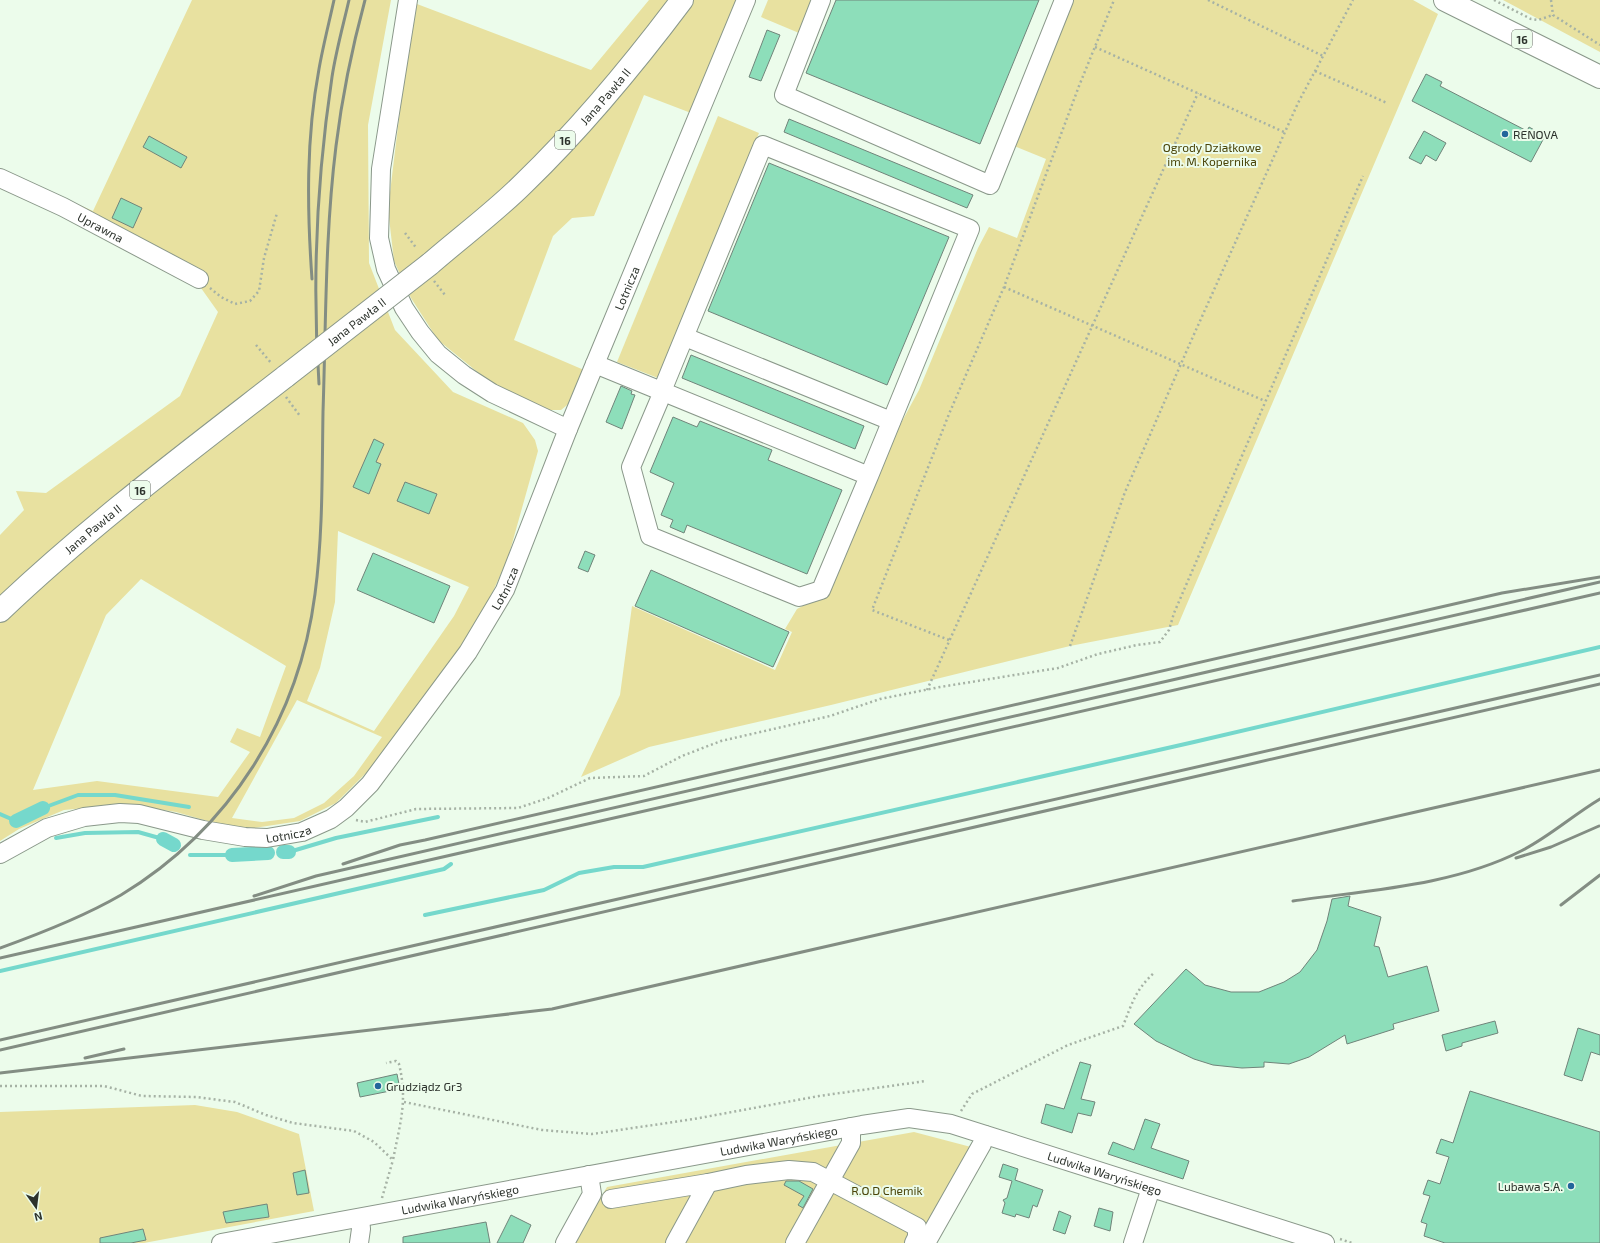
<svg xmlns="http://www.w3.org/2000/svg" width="1600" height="1243" viewBox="0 0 1600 1243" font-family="'Exo 2',sans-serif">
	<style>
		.green { fill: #e8e1a0; fill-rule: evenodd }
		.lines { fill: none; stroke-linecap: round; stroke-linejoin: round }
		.stream { stroke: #75d8cc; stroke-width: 4 }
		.canal { stroke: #75d8cc; stroke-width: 14 }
		.building { fill: #8ddeba; stroke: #70847a }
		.minor-casing { stroke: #8a988a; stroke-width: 20 }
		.major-casing { stroke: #8a988a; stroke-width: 24 }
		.path { stroke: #a6b2a5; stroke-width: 2.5; stroke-dasharray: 2 3; stroke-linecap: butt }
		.minor { stroke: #fff; stroke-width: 18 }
		.major { stroke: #fff; stroke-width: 22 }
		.rail { stroke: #838d83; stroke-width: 3 }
		.major-bridge-casing { stroke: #8a988a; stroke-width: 24; stroke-linecap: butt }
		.major-bridge { stroke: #fff; stroke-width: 22 }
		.poi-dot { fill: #23659b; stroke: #ecfceb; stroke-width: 1.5 }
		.labels { text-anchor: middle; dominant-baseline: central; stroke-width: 4; stroke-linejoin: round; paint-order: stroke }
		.shield { fill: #ecfceb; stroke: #666f65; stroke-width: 1 }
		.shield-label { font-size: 11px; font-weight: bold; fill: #2c322c }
		.street-label { font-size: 12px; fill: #2c322c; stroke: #ecfceb }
		.poi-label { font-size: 12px; fill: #2c322c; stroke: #ecfceb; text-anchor: start }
		.park-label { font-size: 12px; fill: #4a4408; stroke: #ecfceb }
	</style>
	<rect width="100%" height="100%" fill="#ecfceb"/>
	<g class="green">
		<path d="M192 0H391L368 125 369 263 395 330 453 392 523 423 535 440 538 451 508 558 480 620 369 770 336 803 300 821 254 828 225 826 176 812 126 804 64 810 19 829 0 841V535L24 510 16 491 46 493 180 396 218 312 201 288 0 169 93 211ZM338 531 469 587 454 616 374 731 307 701 320 668 335 602ZM141 579 286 666 260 737 237 728 230 742 250 752 218 797 97 781 33 790 106 615ZM297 700 382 737 354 776 324 803 294 818 262 822 232 818Z"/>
		<path d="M649 0H737L691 113 644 95 594 216 572 218 553 236 514 340 584 370 572 401 561 410H549L491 383 438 340 411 298 394 261 388 209 401 102 417 4 591 70Z"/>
		<path d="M768 0H813L799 33 761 17Z"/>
		<path d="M1073 0H1413L1438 14 1178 625 1070 646 831 705 649 747 581 777 620 695 632 606 775 670 792 632 785 629 797 609 825 594 887 449 919 390 978 248 989 227 1017 238 1046 159 1014 146Z"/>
		<path d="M1503 0H1600V52Z"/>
		<path d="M718 116 759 133 658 378 617 362Z"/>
		<path d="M195 1105 237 1112 299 1134 314 1211 144 1243H0V1112Z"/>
		<path d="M914 1132 971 1147 917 1243H574L607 1187Z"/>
	</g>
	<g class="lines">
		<g class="stream">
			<path d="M43 808 78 795H115L189 807"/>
			<path d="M0 814 16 821"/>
			<path d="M56 838 85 833 138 832 163 839"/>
			<path d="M289 852 336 838 438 817"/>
			<path d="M190 855H232"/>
			<path d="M425 915 544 890 579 873 614 867H643L1194 742 1600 647"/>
			<path d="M0 971 444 869 451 864"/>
		</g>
		<g class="canal">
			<path d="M16 821 43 808"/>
			<path d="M163 839 174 845"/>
			<path d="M283 852H289"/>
			<path d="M232 855 268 853"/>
		</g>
	</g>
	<g class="building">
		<path d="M836 0H1039L980 144 806 73Z"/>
		<path d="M767 30 780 35 761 81 749 77Z"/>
		<path d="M1426 74 1442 82 1440 86 1527 131 1529 127 1545 136 1531 162 1412 101Z"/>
		<path d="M789 119 973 195 967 208 784 132Z"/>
		<path d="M1424 131 1446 143 1436 161 1426 155 1421 164 1409 158Z"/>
		<path d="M149 136 187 157 181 168 143 147Z"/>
		<path d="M769 163 949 237 887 385 708 311Z"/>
		<path d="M121 198 142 208 133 228 112 218Z"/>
		<path d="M691 355 864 426 855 449 682 378Z"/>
		<path d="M621 386 632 391 631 394 635 395 622 429 606 422Z"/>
		<path d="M673 417 697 427 700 421 772 450 768 460 842 490 807 574 687 525 684 533 670 527 673 520 661 515 674 483 650 472Z"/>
		<path d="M374 439 384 444 376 462 381 464 369 494 353 487Z"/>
		<path d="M405 482 437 494 429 514 397 501Z"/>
		<path d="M585 551 595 555 588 572 578 568Z"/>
		<path d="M373 553 450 586 434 623 357 590Z"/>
		<path d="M651 570 789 632 773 667 635 606Z"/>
		<path d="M1350 896 1348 906 1381 917 1374 946 1379 947 1388 977 1427 966 1439 1011 1393 1024 1394 1029 1347 1044 1345 1035 1309 1057 1289 1064 1264 1062V1067L1242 1068 1213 1065 1194 1059 1156 1041 1134 1024 1186 969 1205 985 1231 992H1259L1284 982 1300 972 1317 950 1327 921 1332 899Z"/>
		<path d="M1495 1021 1498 1033 1462 1043V1046L1446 1051 1442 1035Z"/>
		<path d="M1578 1028 1600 1035V1055L1591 1052 1582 1081 1564 1075Z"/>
		<path d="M1080 1062 1091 1065 1081 1099 1095 1102 1091 1116 1078 1113 1072 1133 1041 1123 1046 1104 1064 1109Z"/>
		<path d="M397 1074 400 1089 360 1097 357 1083Z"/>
		<path d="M1470 1091 1600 1132V1243H1445L1424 1236 1427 1224 1421 1222 1430 1196 1423 1194 1428 1180 1440 1184 1449 1157 1436 1153 1441 1139 1453 1143Z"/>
		<path d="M1145 1119 1160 1124 1151 1148 1189 1161 1183 1179 1108 1154 1113 1142 1134 1150Z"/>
		<path d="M1003 1164 1018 1169 1015 1180 1043 1190 1037 1207 1033 1205 1029 1218 1016 1214 1015 1217 1002 1213 1005 1203 1003 1200 1007 1198 1012 1181 999 1177Z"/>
		<path d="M305 1170 309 1193 297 1195 293 1173Z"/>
		<path d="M786 1181H799L813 1189 803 1208 798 1205 804 1196 784 1185Z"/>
		<path d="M267 1204 269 1217 226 1223 223 1212Z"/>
		<path d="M1099 1208 1113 1212 1110 1231 1094 1226Z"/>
		<path d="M1059 1211 1071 1216 1065 1234 1053 1230Z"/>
		<path d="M511 1215 531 1225 523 1243H497Z"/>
		<path d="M486 1222 490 1243H403V1237Z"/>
		<path d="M143 1229 146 1240 131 1243H100V1238Z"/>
	</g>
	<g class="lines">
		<defs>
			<g id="minor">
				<path d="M408 0 381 169 379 238 386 269 404 308 420 332 438 354 464 375 492 393 568 429"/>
				<path d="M821 0 784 95 990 185 1064 0"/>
				<path id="s1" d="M0 178 63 207 199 279"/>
				<path d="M685 337 891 421"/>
				<path d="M595 364 869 476 970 229 763 145 662 391 659 401 631 467 650 536 799 597 821 590 869 476"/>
				<path id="s2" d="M0 854 47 828 84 817 120 813 139 814 203 830 245 837 267 838 302 832 331 819 346 808 370 784 468 652 505 590 568 429 746 0"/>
				<path d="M708 1183 746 1175 789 1170 813 1172 917 1227V1237L914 1243"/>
				<path d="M611 1199 708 1183 675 1243"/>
				<path id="s3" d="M221 1243 862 1125 909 1118 951 1124 1325 1243"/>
				<path d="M359 1243 361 1229 360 1218"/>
				<path d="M565 1243 592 1194 589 1175"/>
				<path d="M795 1243 851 1143V1127"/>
				<path d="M926 1243 982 1144 985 1135"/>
				<path d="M1133 1243 1151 1188"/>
			</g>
			<g id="major">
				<path d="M1445 0 1600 77"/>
				<path id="s4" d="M430 264C461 237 495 212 524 183 582 127 634 64 682 0"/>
				<path id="s5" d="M0 611C89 526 188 452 286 376"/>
			</g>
		</defs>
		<use href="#minor" class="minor-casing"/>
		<use href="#major" class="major-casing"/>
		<g class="path">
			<path d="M1208 0 1323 56"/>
			<path d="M1494 0 1531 19 1538 20 1553 15"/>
			<path d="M1551 0 1553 15 1600 45"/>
			<path d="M1095 47 1284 132"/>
			<path d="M1315 71 1387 103"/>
			<path d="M405 233 417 249"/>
			<path d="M434 281 445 295"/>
			<path d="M1004 287 1265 401"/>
			<path d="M210 288 221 297 235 304 250 301 259 291 264 258 277 213"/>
			<path d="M256 345 272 364"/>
			<path d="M286 397 300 416"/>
			<path d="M949 640 872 610 949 414 1004 287 1079 86 1114 0"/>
			<path d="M1070 646 1125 492 1191 341 1298 103 1353 0"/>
			<path d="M927 690 1198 93"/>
			<path d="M356 820 365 822 416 809 518 808 548 798 590 778 644 776 682 756 721 741 830 716 880 699 940 687 1058 668 1098 654 1137 645 1160 642 1169 630 1174 613 1363 176"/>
			<path d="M0 1086H104L142 1096 196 1097 235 1102 266 1115 293 1123 354 1131 374 1142 393 1160C400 1123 408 1101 399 1064L396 1061 386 1063"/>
			<path d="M404 1102 542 1130 592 1134 694 1119 819 1096 926 1081"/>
			<path d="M961 1111 972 1094 1068 1045 1123 1026C1132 1003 1136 989 1155 972"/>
			<path d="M382 1198 393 1160"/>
			<path d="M1340 1239 1352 1243"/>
		</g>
		<use href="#minor" class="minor"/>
		<use href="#major" class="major"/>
		<g class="rail">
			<path d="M312 279C307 209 306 138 319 69 323 46 329 23 334 0"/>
			<path d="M319 384C312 282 317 177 332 77 336 51 343 26 349 0"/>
			<path d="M1516 858 1551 847 1599 826"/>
			<path d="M343 864 400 845 425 840 1502 593 1600 577"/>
			<path d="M254 896 316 876 1600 582"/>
			<path d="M1293 901C1369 890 1452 886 1521 851 1549 837 1573 815 1600 799"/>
			<path d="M1561 905 1600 875"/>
			<path d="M0 948C42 933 83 917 121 895 230 829 299 719 315 594 323 534 322 472 323 412 326 323 325 234 336 146 342 97 352 48 365 0"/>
			<path d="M0 958 1600 593"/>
			<path d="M0 1040 1600 675"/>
			<path d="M0 1050 1600 684"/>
			<path d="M85 1058 124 1049"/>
			<path d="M0 1073 552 1009 1600 770"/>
		</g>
		<defs>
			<g id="major-bridge">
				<path id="s6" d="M286 376 430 264"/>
			</g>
		</defs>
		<use href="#major-bridge" class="major-bridge-casing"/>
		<use href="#major-bridge" class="major-bridge"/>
	</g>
	<g class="poi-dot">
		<circle cx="1505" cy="134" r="4"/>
		<circle cx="378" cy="1086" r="4"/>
		<circle cx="1571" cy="1186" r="4"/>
	</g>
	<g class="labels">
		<g class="shield">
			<rect x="1512" y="30" width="20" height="18" rx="3"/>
			<rect x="555" y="131" width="20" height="18" rx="3"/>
			<rect x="130" y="481" width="20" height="18" rx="3"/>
		</g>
		<g class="shield-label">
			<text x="1522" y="39">16</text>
			<text x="565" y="140">16</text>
			<text x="140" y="490">16</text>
		</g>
		<g class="street-label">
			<text stroke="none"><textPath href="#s4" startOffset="243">Jana Pawła II</textPath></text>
			<text stroke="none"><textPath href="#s1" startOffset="112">Uprawna</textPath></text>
			<text stroke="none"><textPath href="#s2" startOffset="960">Lotnicza</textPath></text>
			<text stroke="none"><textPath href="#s6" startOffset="89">Jana Pawła II</textPath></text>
			<text stroke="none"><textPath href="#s5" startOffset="124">Jana Pawła II</textPath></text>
			<text stroke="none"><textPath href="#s2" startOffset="636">Lotnicza</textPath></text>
			<text stroke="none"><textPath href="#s2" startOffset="300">Lotnicza</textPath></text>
			<text stroke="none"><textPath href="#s3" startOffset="567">Ludwika Waryńskiego</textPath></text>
			<text stroke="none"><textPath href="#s3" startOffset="903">Ludwika Waryńskiego</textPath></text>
			<text stroke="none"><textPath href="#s3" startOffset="243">Ludwika Waryńskiego</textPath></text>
		</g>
		<g class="poi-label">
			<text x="1513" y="134">RENOVA</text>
			<text x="386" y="1086">Grudziądz Gr3</text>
			<text x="1563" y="1186" text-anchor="end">Lubawa S.A.</text>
		</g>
		<g class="park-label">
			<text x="1212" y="147">Ogrody Działkowe<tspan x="1212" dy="14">im. M. Kopernika</tspan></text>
			<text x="887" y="1190">R.O.D Chemik</text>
		</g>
	</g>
	<g transform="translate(36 1207) rotate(166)" stroke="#ecfceb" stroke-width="3" paint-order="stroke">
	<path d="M0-3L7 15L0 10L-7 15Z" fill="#2c322c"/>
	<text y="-6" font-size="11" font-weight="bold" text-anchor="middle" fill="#2c322c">N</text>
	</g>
</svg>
